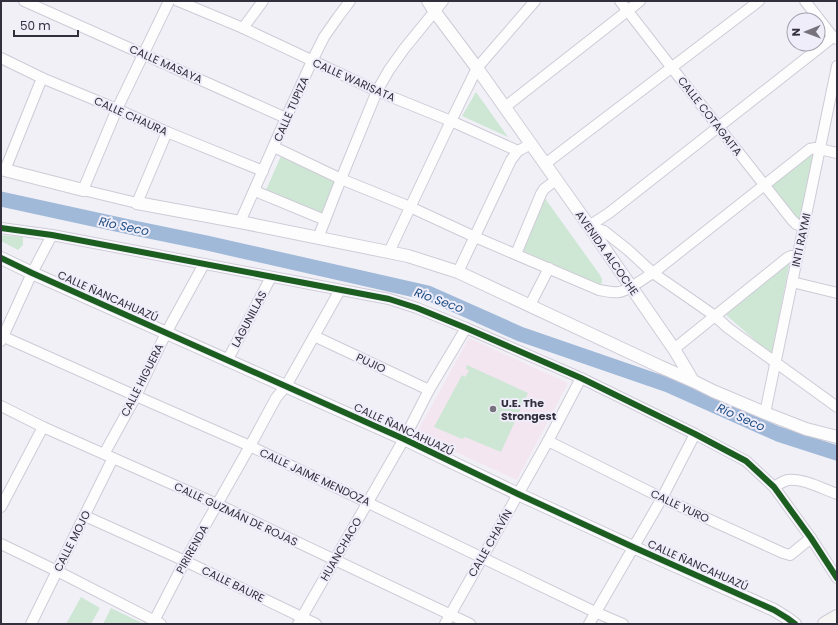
<svg xmlns="http://www.w3.org/2000/svg" width="838" height="625" viewBox="0 0 838 625" font-family="Poppins,sans-serif">
	<style>
		.education { fill: #f3e6f0 }
		.green { fill: #cee7d5 }
		.lines { fill: none; stroke-linecap: round; stroke-linejoin: round }
		.river { stroke: #a0b9d8; stroke-width: 15 }
		.minor-casing { stroke: #cecbd6; stroke-width: 12 }
		.tertiary-casing { stroke: #cecbd6; stroke-width: 14 }
		.secondary-casing { stroke: #cecbd6; stroke-width: 16 }
		.minor { stroke: #fdfdfe; stroke-width: 10 }
		.tertiary { stroke: #fdfdfe; stroke-width: 12 }
		.secondary { stroke: #f7f5f4; stroke-width: 14 }
		.cycleway-casing { stroke: #f0edfa; stroke-width: 8 }
		.cycleway { stroke: #1b5e20; stroke-width: 6 }
		.poi-dot { fill: #76737d; stroke: #f0edfa; stroke-width: 1.5 }
		.labels { text-anchor: middle; dominant-baseline: central; stroke-width: 4; stroke-linejoin: round; paint-order: stroke }
		.street-label { font-size: 11px; fill: #332f3c; stroke: #f0edfa }
		.poi-label { font-size: 11px; font-weight: bold; fill: #332f3c; stroke: #f0edfa; text-anchor: start }
		.water-label { font-size: 12px; font-style: italic; fill: #1c4e84; stroke: #f0edfa }
	</style>
	<rect width="100%" height="100%" fill="#f1f0f7"/>
	<path class="education" d="M469 338 568 383 517 480 416 434Z"/>
	<g class="green">
		<path d="M476 92 508 137 462 116Z"/>
		<path d="M815 150 800 224 770 186Z"/>
		<path d="M281 156 338 181 324 215 266 190Z"/>
		<path d="M544 197 600 275C602 278 603 281 601 284H598L521 250Z"/>
		<path d="M1 235 23 237V245L18 250 1 241Z"/>
		<path d="M790 260 772 355 726 315Z"/>
		<path d="M467 365 528 393 501 452 465 437 462 439 434 427 462 375 465 377 469 371 466 368Z"/>
		<path d="M81 597 100 608 91 624H66Z"/>
		<path d="M111 608 144 624H103Z"/>
	</g>
	<g class="lines">
		<path class="river" d="M1 199 134 228 207 243 428 293 520 334 668 385 778 434 837 453"/>
		<defs>
			<g id="minor">
				<path d="M24 1 286 118"/>
				<path d="M178 1 243 28 377 91 451 121 518 151 531 144"/>
				<path d="M620 1 672 68 792 220 796 224 804 227"/>
				<path d="M805 1 833 37 837 39"/>
				<path d="M243 28 263 1"/>
				<path d="M1 58 42 78 117 109 167 132 263 171"/>
				<path d="M505 107 640 1"/>
				<path d="M167 132 137 203 83 190 117 109 169 1"/>
				<path d="M274 147 341 179 410 207 475 237 599 290C605 291 612 293 619 292 628 291 644 278 653 273L810 149 815 148 837 153"/>
				<path d="M545 164 759 1"/>
				<path d="M5 170 42 78"/>
				<path d="M255 191 325 220"/>
				<path d="M240 222 286 118 312 61 324 37 338 17 350 1"/>
				<path d="M589 226 609 213 833 37"/>
				<path d="M589 226 604 231 628 250 653 273 715 316 728 328 837 407"/>
				<path d="M1 228 52 235 389 299 417 308 466 328 581 378 695 434 746 461 774 487 811 538 837 578"/>
				<path d="M318 238 341 179 377 91 389 70 404 49 443 1"/>
				<path d="M389 252 451 121 477 68 535 1"/>
				<path d="M516 254 541 194 544 189 556 180"/>
				<path d="M458 272 511 160 518 151"/>
				<path d="M792 282 837 293"/>
				<path d="M530 305 549 268"/>
				<path d="M314 336 429 390"/>
				<path d="M4 337 136 396 250 446 595 612 623 624"/>
				<path d="M1 341 32 273 52 235"/>
				<path d="M674 349 787 258 791 256 797 257"/>
				<path d="M227 361 271 277"/>
				<path d="M1 406 43 427 217 504 470 624"/>
				<path d="M765 413 837 66"/>
				<path d="M548 441 662 498 783 553 790 555 811 538"/>
				<path d="M104 454 136 396 166 333 204 264"/>
				<path d="M774 487C779 484 783 481 788 480 803 478 823 489 837 494"/>
				<path d="M1 507 43 427"/>
				<path d="M85 516 185 561 316 624"/>
				<path d="M1 544 57 571 161 624"/>
				<path d="M154 621 185 561 250 446 276 398 286 386 340 290"/>
				<path d="M31 624 57 571 113 458"/>
				<path d="M298 624 404 439 429 390 466 328"/>
				<path d="M445 624 548 441 581 378"/>
				<path d="M589 624 662 498 695 434"/>
			</g>
			<g id="tertiary">
				<path d="M428 1 435 12 477 68 589 226 674 349 693 381"/>
				<path d="M1 169 83 190"/>
				<path d="M137 203 240 222 408 256 458 272 661 367 693 381 713 391 765 413 806 429 837 437"/>
				<path d="M1 258 32 273 404 439 518 494 633 547 774 610 787 618 795 624"/>
			</g>
			<path id="secondary" d="M825 624 837 617"/>
		</defs>
		<use href="#minor" class="minor-casing"/>
		<use href="#tertiary" class="tertiary-casing"/>
		<use href="#secondary" class="secondary-casing"/>
		<use href="#minor" class="minor"/>
		<use href="#tertiary" class="tertiary"/>
		<use href="#secondary" class="secondary"/>
		<defs>
			<g id="cycleway">
				<path d="M1 228 52 235 389 299 417 308 466 328 581 378 695 434 746 461 774 487 811 538 837 578"/>
				<path d="M1 258 32 273 404 439 518 494 633 547 774 610 787 618 795 624"/>
			</g>
		</defs>
		<use href="#cycleway" class="cycleway-casing"/>
		<use href="#cycleway" class="cycleway"/>
	</g>
	<circle class="poi-dot" cx="493" cy="409" r="4"/>
	<g class="labels">
		<g class="street-label">
			<text transform="translate(166 64) rotate(24)">CALLE MASAYA</text>
			<text transform="translate(354 80) rotate(24)">CALLE WARISATA</text>
			<text transform="translate(291 109) rotate(-66)">CALLE TUPIZA</text>
			<text transform="translate(131 116) rotate(24)">CALLE CHAURA</text>
			<text transform="translate(710 116) rotate(52)">CALLE COTAGAITA</text>
			<text transform="translate(801 240) rotate(-78)">INTI RAYMI</text>
			<text transform="translate(607 253) rotate(55)">AVENIDA ALCOCHE</text>
			<text transform="translate(108 296) rotate(24)">CALLE ÑANCAHUAZÚ</text>
			<text transform="translate(249 319) rotate(-62)">LAGUNILLAS</text>
			<text transform="translate(371 363) rotate(25)">PUJIO</text>
			<text transform="translate(142 380) rotate(-63)">CALLE HIGUERA</text>
			<text transform="translate(404 429) rotate(25)">CALLE ÑANCAHUAZÚ</text>
			<text transform="translate(315 477) rotate(25)">CALLE JAIME MENDOZA</text>
			<text transform="translate(680 506) rotate(25)">CALLE YURO</text>
			<text transform="translate(236 514) rotate(25)">CALLE GUZMÁN DE ROJAS</text>
			<text transform="translate(72 541) rotate(-63)">CALLE MOJO</text>
			<text transform="translate(490 543) rotate(-60)">CALLE CHAVÍN</text>
			<text transform="translate(192 549) rotate(-61)">PIRIRENDA</text>
			<text transform="translate(341 549) rotate(-60)">HUANCHACO</text>
			<text transform="translate(698 565) rotate(24)">CALLE ÑANCAHUAZÚ</text>
			<text transform="translate(233 584) rotate(26)">CALLE BAURE</text>
		</g>
		<g class="poi-label">
			<text x="501" y="403">U.E. The<tspan x="501" dy="13">Strongest</tspan></text>
		</g>
		<g class="water-label">
			<text transform="translate(124 226) rotate(12)">Río Seco</text>
			<text transform="translate(439 300) rotate(20)">Río Seco</text>
			<text transform="translate(741 417) rotate(24)">Río Seco</text>
		</g>
	</g>
	<rect width="838" height="625" fill="none" stroke="#332f3c" stroke-width="4"/>
	<g transform="translate(806 32) rotate(269)"><circle r="19" fill="#f0edfa" stroke="#a4a1ae"/>
	<path d="M0-3L7 15L0 10L-7 15Z" fill="#76737d"/>
	<text y="-6" font-size="11" font-weight="bold" text-anchor="middle" fill="#332f3c">N</text>
	</g>
	<path d="M14 30v6h64v-6" fill="none" stroke="#332f3c" stroke-width="2"/>
	<text x="20" y="30" font-size="12" fill="#332f3c" stroke="#f0edfa" stroke-width="3" paint-order="stroke">50 m</text>
</svg>
